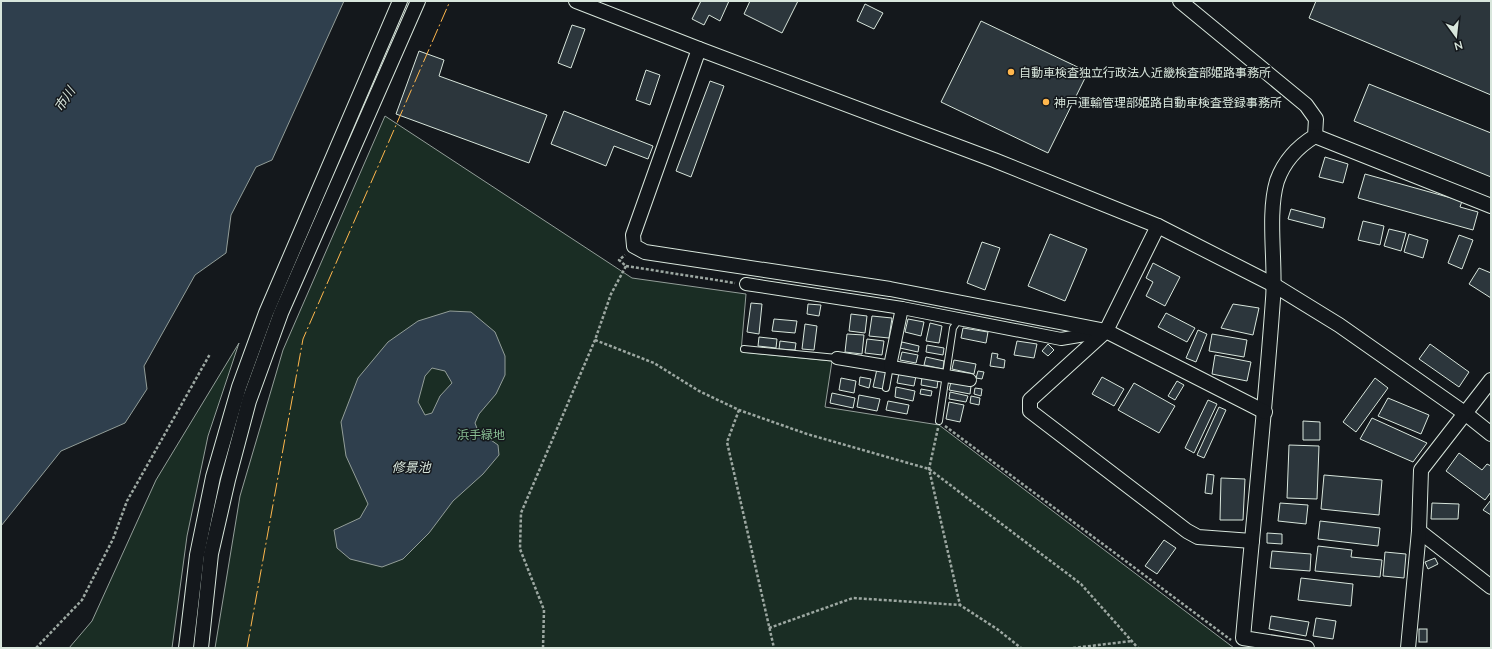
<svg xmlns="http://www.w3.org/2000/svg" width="1492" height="649" viewBox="0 0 1492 649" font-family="Mulish,'Noto Sans JP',sans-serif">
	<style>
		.green { fill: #1a2d24; stroke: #939e99 }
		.water { fill: #2f3f4d; stroke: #939e99; fill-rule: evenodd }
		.building { fill: #2c363c; stroke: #d8e6dc }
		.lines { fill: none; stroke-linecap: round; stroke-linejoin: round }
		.service-casing { stroke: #d8e6dc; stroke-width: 8 }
		.minor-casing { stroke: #d8e6dc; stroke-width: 14 }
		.tertiary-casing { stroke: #d8e6dc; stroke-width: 16 }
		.path { stroke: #9da8a2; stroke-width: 2.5; stroke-dasharray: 3 2; stroke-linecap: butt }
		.service { stroke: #14181c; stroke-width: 6 }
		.minor { stroke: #14181c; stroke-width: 12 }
		.tertiary { stroke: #14181c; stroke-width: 14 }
		.power { stroke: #ffb74d; stroke-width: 1; stroke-dasharray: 14 3 2 3; stroke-linecap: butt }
		.poi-dot { fill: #ffb74d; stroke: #14181c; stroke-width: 1.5 }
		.labels { text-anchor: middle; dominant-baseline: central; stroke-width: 3; stroke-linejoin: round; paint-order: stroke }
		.poi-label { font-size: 12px; fill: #d8e6dc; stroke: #14181c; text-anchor: start }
		.park-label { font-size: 12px; fill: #8ac095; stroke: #14181c }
		.water-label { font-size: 13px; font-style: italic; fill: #d8e6dc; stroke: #14181c }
	</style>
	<rect width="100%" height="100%" fill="#14181c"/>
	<g class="green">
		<path d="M385 116 632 278 746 294 741 352 832 361 825 407 939 425 1234 648H215L240 496 283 350Z"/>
		<path d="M239 343 208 436 187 536 172 648H69L92 621 156 480Z"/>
	</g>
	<g class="water">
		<path d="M1 1H344L272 160 256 167 231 215 226 253 195 275 144 366 147 389 125 423 61 451 1 526Z"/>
		<path d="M450 311 471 312 495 332 505 356V375L496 394 479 414 475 423 478 431 498 445 499 455 483 474 453 501 429 533 403 559 382 567 350 559 337 548 334 530 360 518 368 504 346 456 341 422 358 378 388 342 418 321ZM432 368 445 371 452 383 440 396 432 413 425 415 418 402 425 376Z"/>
	</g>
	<g class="building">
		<path d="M701 1H729L720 21 709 15 704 25 692 19Z"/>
		<path d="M750 1H798L782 33 744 14Z"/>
		<path d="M1316 1H1491V95L1309 18Z"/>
		<path d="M865 4 883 13 874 29 857 21Z"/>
		<path d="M981 21 1088 72 1048 153 941 102Z"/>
		<path d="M572 25 585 29 571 68 558 63Z"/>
		<path d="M419 51 444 60 439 76 547 115 529 163 396 114Z"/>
		<path d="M646 70 660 75 650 105 636 100Z"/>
		<path d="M710 81 724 86 691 177 676 171Z"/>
		<path d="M1369 84 1491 133V177L1354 121Z"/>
		<path d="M564 111 653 146 648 159 614 146 606 166 551 144Z"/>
		<path d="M1325 157 1348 164 1343 183 1319 177Z"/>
		<path d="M1365 174 1462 201 1460 207 1478 212 1473 230 1358 198Z"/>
		<path d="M1291 209 1325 218 1323 228 1288 219Z"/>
		<path d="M1363 221 1384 226 1380 245 1358 240Z"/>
		<path d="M1389 229 1406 233 1401 251 1384 246Z"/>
		<path d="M1050 234 1087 249 1065 301 1028 286Z"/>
		<path d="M1409 234 1428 240 1423 258 1404 252Z"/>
		<path d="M1459 235 1473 240 1462 269 1448 263Z"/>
		<path d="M982 242 1000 248 985 290 967 283Z"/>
		<path d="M1153 263 1180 277 1165 306 1146 296 1153 282 1146 278Z"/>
		<path d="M1479 268 1491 273V298L1469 284Z"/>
		<path d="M751 303 762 304 759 334 747 332Z"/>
		<path d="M808 304 821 305 819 316 807 314Z"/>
		<path d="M1233 304 1259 308 1253 335 1221 328Z"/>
		<path d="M1166 313 1195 328 1187 342 1158 327Z"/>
		<path d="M851 314 867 316 865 333 849 331Z"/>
		<path d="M872 316 892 318 889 338 869 336Z"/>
		<path d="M774 319 797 321 795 333 772 331Z"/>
		<path d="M908 319 924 322 921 336 905 332Z"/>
		<path d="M930 323 942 326 939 343 926 341Z"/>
		<path d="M805 324 817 326 814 350 802 349Z"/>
		<path d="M963 328 988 332 986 343 961 338Z"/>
		<path d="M1198 330 1207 334 1196 362 1186 358Z"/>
		<path d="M847 334 864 335 862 354 845 352Z"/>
		<path d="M1212 334 1247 340 1244 357 1209 351Z"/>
		<path d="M759 337 777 339 776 348 758 346Z"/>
		<path d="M867 339 884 341 882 355 865 353Z"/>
		<path d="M780 341 796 343 795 350 779 349Z"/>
		<path d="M1017 341 1037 344 1034 358 1014 355Z"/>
		<path d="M902 342 919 346 918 352 900 348Z"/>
		<path d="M1048 344 1054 350 1048 356 1042 351Z"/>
		<path d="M1430 344 1469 372 1459 387 1419 359Z"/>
		<path d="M927 345 944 348 943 355 926 352Z"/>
		<path d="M902 352 918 355 916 363 900 360Z"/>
		<path d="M992 353 998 354 997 358 1005 360 1004 368 990 366Z"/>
		<path d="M1215 355 1251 362 1247 381 1212 374Z"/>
		<path d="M926 357 944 361 943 369 924 365Z"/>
		<path d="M954 360 976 364 974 374 952 369Z"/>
		<path d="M877 369 886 371 883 389 873 387Z"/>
		<path d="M978 371 984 372 982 379 976 378Z"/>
		<path d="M899 373 916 376 914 386 897 383Z"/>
		<path d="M860 377 871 379 869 388 859 385Z"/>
		<path d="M922 377 938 380 937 388 921 385Z"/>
		<path d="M1102 377 1124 389 1114 406 1092 394Z"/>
		<path d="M841 378 856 381 854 393 839 390Z"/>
		<path d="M1375 378 1388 388 1356 432 1343 422Z"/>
		<path d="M1177 381 1184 385 1175 400 1168 396Z"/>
		<path d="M951 382 971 386 970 394 949 390Z"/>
		<path d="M1134 383 1175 406 1159 433 1118 410Z"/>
		<path d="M896 387 915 391 913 401 895 397Z"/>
		<path d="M975 388 982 389 981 396 974 394Z"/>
		<path d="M921 389 932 391 931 396 920 394Z"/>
		<path d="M950 392 968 396 966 402 949 399Z"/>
		<path d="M832 393 855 398 853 408 830 403Z"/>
		<path d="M859 395 880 399 877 411 857 407Z"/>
		<path d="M971 396 980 398 979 405 970 403Z"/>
		<path d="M1388 398 1429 415 1421 434 1378 416Z"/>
		<path d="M1208 400 1217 404 1194 453 1185 448Z"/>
		<path d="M888 401 909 405 907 414 886 410Z"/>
		<path d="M949 402 964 405 960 422 946 419Z"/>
		<path d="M1219 407 1226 410 1204 458 1197 455Z"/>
		<path d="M1372 418 1427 443 1413 462 1360 439Z"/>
		<path d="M1303 421 1320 422V440H1303Z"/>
		<path d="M1289 445 1319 446 1317 499 1287 498Z"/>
		<path d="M1459 453 1482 470 1487 464 1491 466V492L1485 500 1446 471Z"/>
		<path d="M1207 474 1214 475 1212 494 1205 493Z"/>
		<path d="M1324 475 1382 480 1379 515 1321 509Z"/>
		<path d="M1221 478 1245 479 1243 520H1220Z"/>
		<path d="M1491 500V515L1483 510Z"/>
		<path d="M1280 503 1308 505 1306 524 1278 521Z"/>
		<path d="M1432 503 1459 504 1458 519H1431Z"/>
		<path d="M1320 521 1380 528 1378 546 1318 539Z"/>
		<path d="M1267 533 1282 534V544L1267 543Z"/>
		<path d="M1164 540 1176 548 1157 574 1145 566Z"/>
		<path d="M1318 546 1352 550 1351 557 1382 560 1380 577 1315 571Z"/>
		<path d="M1272 551 1311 554 1310 571 1270 568Z"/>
		<path d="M1385 552 1406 554 1404 578 1383 576Z"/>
		<path d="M1435 558 1438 564 1428 569 1425 562Z"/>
		<path d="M1301 578 1353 584 1351 606 1298 600Z"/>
		<path d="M1271 616 1309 622 1306 636 1269 629Z"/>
		<path d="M1316 618 1336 621 1333 639 1313 636Z"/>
		<rect x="1419" y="629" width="8" height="13"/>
	</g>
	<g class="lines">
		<defs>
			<g id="service">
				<path d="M744 349 837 358"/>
				<path d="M886 388 890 366"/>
				<path d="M939 421 953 328 959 319"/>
			</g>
			<g id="minor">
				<path d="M746 284 902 308 1061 339 1103 332"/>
				<path d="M837 358 970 380"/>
				<path d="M890 366 902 308"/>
			</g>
			<g id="tertiary">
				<path d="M576 1 699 49 994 160 1158 226 1274 285 1339 325 1466 414 1491 434"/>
				<path d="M1180 1 1306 105 1316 119 1315 136C1297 147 1284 161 1277 181 1267 214 1276 264 1273 299 1265 412 1253 525 1243 638L1307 648"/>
				<path d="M699 49 633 235 634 246 645 252 890 289 1106 331 1265 412"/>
				<path d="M1315 136 1491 206"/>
				<path d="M1158 226 1106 331 1030 400V411L1187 531 1198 537 1252 541"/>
				<path d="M1419 531 1491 587"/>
				<path d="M186 648 197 555 213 477 239 387 266 313 400 1"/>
				<path d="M201 648 211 554 228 480 249 401 281 313 418 1"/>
				<path d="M1408 648 1419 531 1421 470 1491 380"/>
			</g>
		</defs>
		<use href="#service" class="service-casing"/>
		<use href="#minor" class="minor-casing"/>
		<use href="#tertiary" class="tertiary-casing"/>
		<g class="path">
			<path d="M626 266 735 283"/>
			<path d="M595 340 654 363 699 391 739 410 807 434 929 469 1081 584 1138 648"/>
			<path d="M739 410 727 442 774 648"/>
			<path d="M945 426 1231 640"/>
			<path d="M938 428 929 469 960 605"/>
			<path d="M769 628 853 598 960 605 997 629 1021 648"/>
			<path d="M36 648 82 600 113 539 127 501 210 354"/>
			<path d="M543 648 544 610 520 549 521 513 595 340 611 294 626 266 619 260 625 255"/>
			<path d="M1073 648 1132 641"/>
		</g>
		<use href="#service" class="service"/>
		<use href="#minor" class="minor"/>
		<use href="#tertiary" class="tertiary"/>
		<path class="power" d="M247 648 303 339 450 1"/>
	</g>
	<g class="poi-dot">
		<circle cx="1011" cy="72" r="4"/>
		<circle cx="1046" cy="102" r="4"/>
	</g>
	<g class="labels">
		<g class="poi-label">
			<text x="1019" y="72">自動車検査独立行政法人近畿検査部姫路事務所</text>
			<text x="1054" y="102">神戸運輸管理部姫路自動車検査登録事務所</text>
		</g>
		<g class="park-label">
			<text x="481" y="434">浜手緑地</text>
		</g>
		<g class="water-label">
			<text transform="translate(64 99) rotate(-56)">市川</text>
			<text x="411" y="467">修景池</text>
		</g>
	</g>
	<rect width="1492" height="649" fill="none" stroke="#d8e6dc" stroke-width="4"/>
	<g transform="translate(1456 36) rotate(165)" stroke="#14181c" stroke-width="3" paint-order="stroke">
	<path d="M0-3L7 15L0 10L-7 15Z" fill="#d8e6dc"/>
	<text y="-6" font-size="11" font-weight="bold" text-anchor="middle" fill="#d8e6dc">N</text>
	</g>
</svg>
